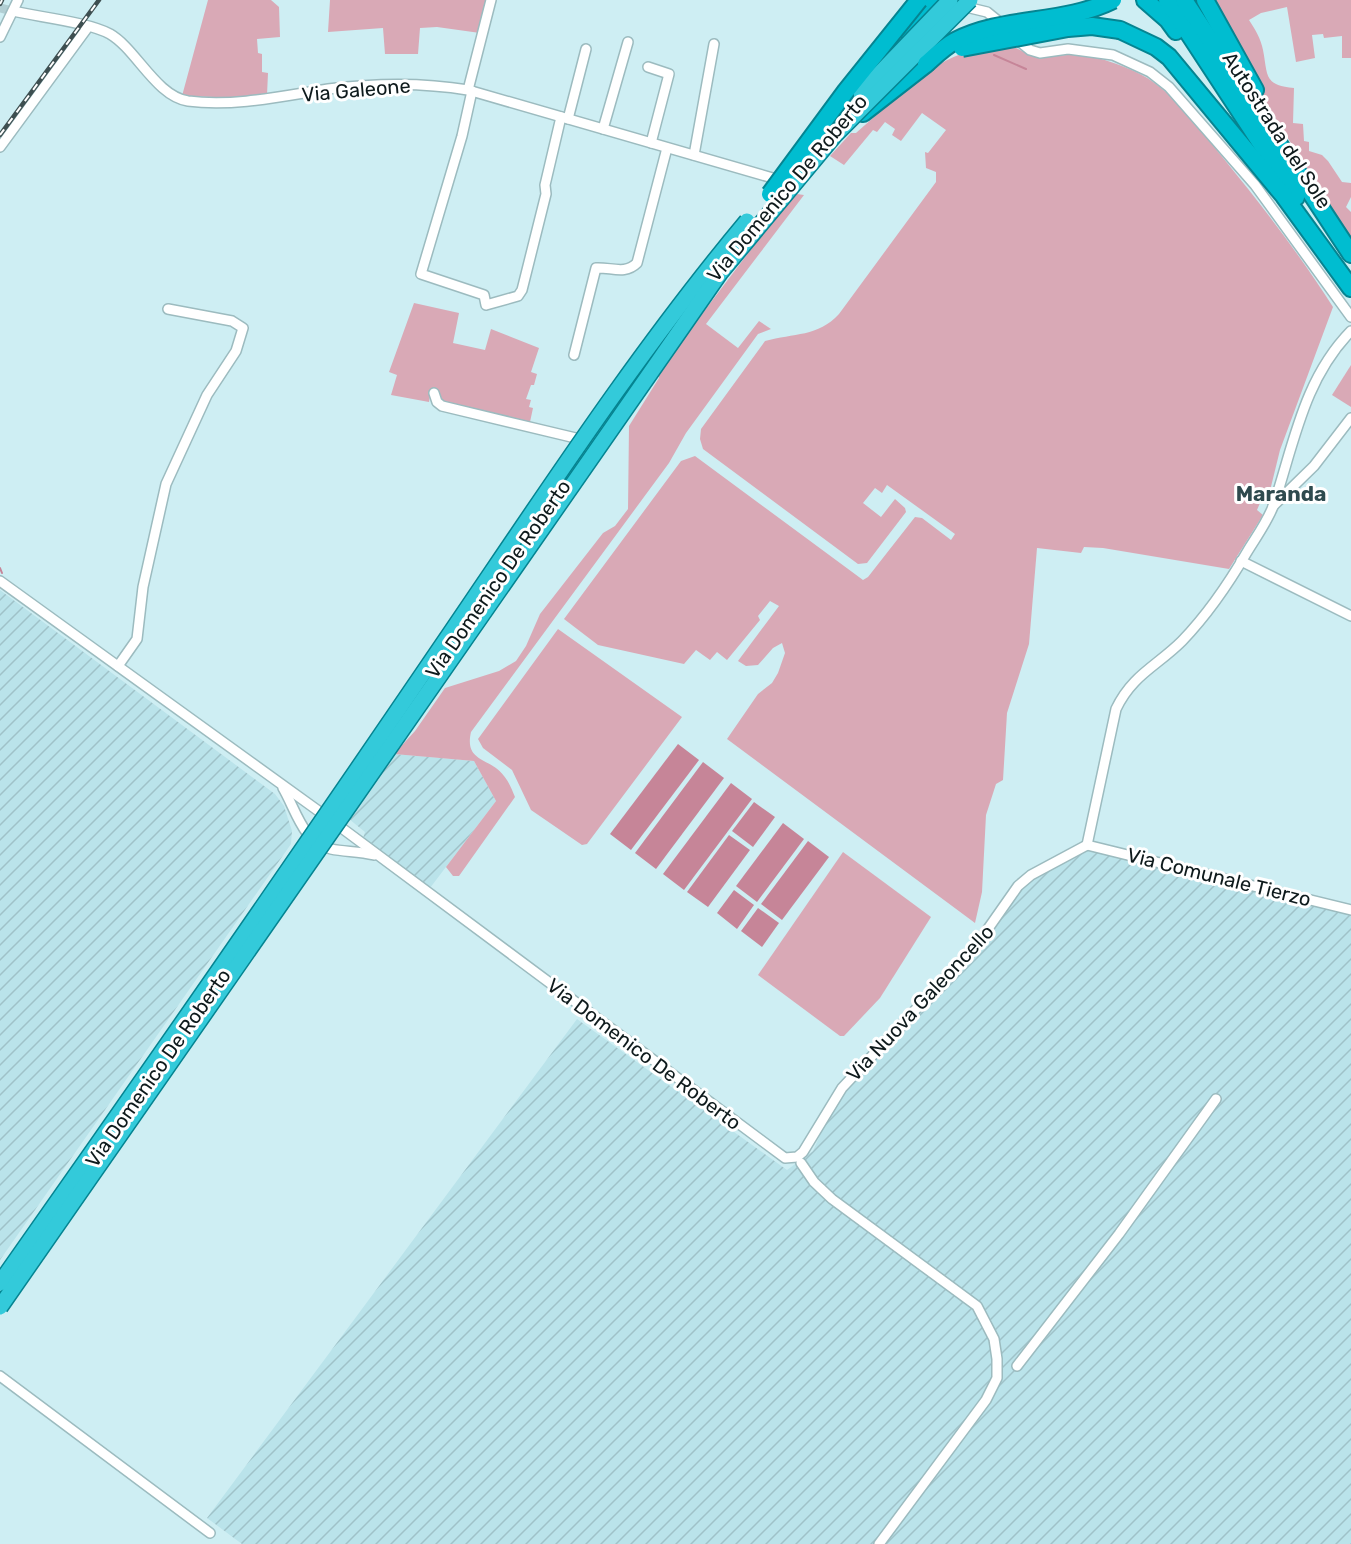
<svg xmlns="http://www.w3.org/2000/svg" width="1351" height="1544" viewBox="0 0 1351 1544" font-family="Rubik,sans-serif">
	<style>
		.industrial { fill: url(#industrial-furrows) }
		.green { fill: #d9a9b6 }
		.water { fill: #c68598 }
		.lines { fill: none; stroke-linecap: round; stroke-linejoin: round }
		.stream { stroke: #c68598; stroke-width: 2 }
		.minor-tunnel { stroke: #b1ced3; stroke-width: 9; stroke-dasharray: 9 4.5; stroke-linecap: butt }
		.minor-casing { stroke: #9cbbbf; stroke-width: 12 }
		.motorway-casing { stroke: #058491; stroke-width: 20 }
		.minor { stroke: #fff; stroke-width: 9 }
		.motorway { stroke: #00bdd0; stroke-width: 16 }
		.rail-casing { stroke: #3e4f51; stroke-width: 4.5 }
		.rail { stroke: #fff; stroke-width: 2; stroke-dasharray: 7; stroke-linecap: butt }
		.trunk-bridge-casing { stroke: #058491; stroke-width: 18; stroke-linecap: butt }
		.motorway-bridge-casing { stroke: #058491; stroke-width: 20; stroke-linecap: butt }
		.trunk-bridge { stroke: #33cada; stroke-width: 15 }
		.motorway-bridge { stroke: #00bdd0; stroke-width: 16 }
		.labels { text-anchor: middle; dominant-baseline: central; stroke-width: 6; stroke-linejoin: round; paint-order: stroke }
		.street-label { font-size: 20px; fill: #0e1a1c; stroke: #fff }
		.neighbourhood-label { font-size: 21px; font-weight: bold; fill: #2e4a4e; stroke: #fff }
	</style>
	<defs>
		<pattern id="industrial-furrows" width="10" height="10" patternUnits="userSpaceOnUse" patternTransform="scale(1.5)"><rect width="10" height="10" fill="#bae3ea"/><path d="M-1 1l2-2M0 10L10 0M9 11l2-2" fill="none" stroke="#9fc2c8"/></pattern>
	</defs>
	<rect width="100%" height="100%" fill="#ceeef3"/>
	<g class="industrial">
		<path d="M0 590 275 794 284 806 292 831 291 844 0 1260Z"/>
		<path d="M394 754 474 761 496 801 430 888 363 838 365 832 349 819Z"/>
		<path d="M1089 848 1351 914V1544H242L207 1518 577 1019 787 1170 813 1151 827 1119 842 1095 998 925 1016 895 1036 876Z"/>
	</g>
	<g class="green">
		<path d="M208 0H271L279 7 280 37 257 39 258 53 262 54V72L268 73 267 95 245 98 182 96Z"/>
		<path d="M330 0H488L480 33 437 27 420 28 418 54H385L383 28 328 32Z"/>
		<path d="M1210 0H1351V58H1342V36L1324 38 1323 34 1312 35 1315 58 1296 62 1287 7 1261 13 1249 20C1255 29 1261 39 1263 50 1268 75 1263 85 1294 88L1293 123 1303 124 1304 141 1309 142V151L1322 155 1328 161 1342 182 1351 183V197L1346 207 1351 212V238L1263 99Z"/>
		<path d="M1011 45C1045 66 1051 51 1086 56 1102 58 1118 64 1134 71 1172 88 1198 127 1224 159 1263 207 1300 255 1333 307L1280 450 1267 503H1260L1257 510 1263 515 1229 569 1103 548 1084 547 1081 553 1037 548 1029 644 1007 713 1003 780 996 784 986 815 982 892 975 923 727 739 758 694 772 683 778 673 785 653 782 643 773 648 758 665 746 666 738 661 779 606 770 601 758 616 760 620 727 660 717 652 710 660 696 650 684 664 598 645 564 619 681 461 695 456 863 580 868 577 915 517 922 518 951 540 955 534 887 485 882 493 875 488 863 503 881 517 895 499 905 508 906 512 867 563 858 564 703 449 700 439 701 429 765 341C794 333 818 337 839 314L936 182V172L926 168 925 152 928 153 946 130 922 113 901 141 892 135 895 129 885 122 877 132 873 130 844 165 830 156 851 133H856C891 103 925 64 970 51 983 47 998 46 1011 45Z"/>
		<path d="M797 194 804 195 706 324 738 348 759 321 771 329 758 334 686 433 669 463 471 732C464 763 490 757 504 776 509 782 512 790 515 797L459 876H453L446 867 496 801 474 761 394 754 415 731 445 688 499 671 516 661 526 646 540 614 603 533 615 526 628 509 629 426 659 378 658 372 774 219Z"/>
		<path d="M414 303 459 313 453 343 485 350 491 329 539 348 531 372 537 374 534 385H531L526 399 531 400 529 407 533 408 530 422 442 401 431 390 429 402 391 395 397 375 389 372Z"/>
		<path d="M1351 365V407L1332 395Z"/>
		<path d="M558 629 682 717 587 844 582 845 531 810 512 770 483 748 478 739Z"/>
		<path d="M843 852 931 917 880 998 844 1036H840L758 975Z"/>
	</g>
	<g class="water">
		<path d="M678 744 699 760 631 850 610 834Z"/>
		<path d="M703 762 724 778 656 869 635 853Z"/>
		<path d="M731 783 752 799 684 890 663 874Z"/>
		<path d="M754 802 775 817 753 847 732 831Z"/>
		<path d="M783 823 804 839 757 902 736 886Z"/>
		<path d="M729 835 750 850 708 907 687 892Z"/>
		<path d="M808 841 829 857 782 920 761 904Z"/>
		<path d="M734 890 754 905 737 929 717 913Z"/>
		<path d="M758 908 779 923 762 947 741 931Z"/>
	</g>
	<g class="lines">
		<g class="stream">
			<path d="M994 55 1026 69"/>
			<path d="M0 568 2 573"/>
		</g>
		<path class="minor-tunnel" d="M0 8 13 11"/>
		<defs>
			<g id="minor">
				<path d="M962 6 987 12 1003 25"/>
				<path d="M13 11C38 17 88 22 110 34 136 49 156 96 188 101 234 107 283 96 328 89 376 83 421 82 468 90L783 181"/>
				<path d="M0 37 18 0"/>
				<path d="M1014 37 1030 50 1040 53 1068 49 1113 55 1150 72 1169 87 1255 185 1351 317"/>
				<path d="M648 67 669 74 651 143"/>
				<path d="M468 90 491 0"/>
				<path d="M472 91 462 136 421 274 484 295 486 305 518 296 522 290 546 194 545 185 561 117"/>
				<path d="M568 119 586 49"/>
				<path d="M603 129 628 42"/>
				<path d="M0 147 88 27"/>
				<path d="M694 155 714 44"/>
				<path d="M574 355 596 268C611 267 625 275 637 263L667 148"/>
				<path d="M434 393 437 402 442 406 584 440"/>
				<path d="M1273 506 1314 466 1351 418"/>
				<path d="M525 540 678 319"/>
				<path d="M1241 561 1351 616"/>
				<path d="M0 581 331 820 785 1158 797 1157 803 1152 842 1088 978 943 1018 886 1031 875 1087 845"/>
				<path d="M118 666 137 639 143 587 166 484 207 395 236 351 243 328 232 321 168 309"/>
				<path d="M283 788C296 810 303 843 331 849 345 852 359 851 374 855"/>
				<path d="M1087 845 1116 709C1132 675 1157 666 1182 641 1207 615 1229 583 1247 552 1256 537 1268 521 1274 504 1294 443 1304 379 1351 331"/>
				<path d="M1087 845 1351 910"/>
				<path d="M801 1163 814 1182 832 1199 977 1306 994 1339 997 1359V1378L986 1400 879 1544"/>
				<path d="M1017 1366 1119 1234 1216 1099"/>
				<path d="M0 1376 210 1533"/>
			</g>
			<g id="motorway">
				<path d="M1145 0 1168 20 1176 31"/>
				<path d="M1167 0 1296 197"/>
				<path d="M1184 0 1351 254"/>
				<path d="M1205 0 1255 90"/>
				<path d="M1120 30 1156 47 1169 57 1284 196 1351 288"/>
				<path d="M910 35 937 0"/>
				<path d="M863 113 926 64"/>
			</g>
		</defs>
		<use href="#minor" class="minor-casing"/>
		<use href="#motorway" class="motorway-casing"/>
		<use href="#minor" class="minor"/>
		<use href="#motorway" class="motorway"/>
		<defs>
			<g id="rail">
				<path d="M0 4 2 0"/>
				<path d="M0 135 99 0"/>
			</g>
		</defs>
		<use href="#rail" class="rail-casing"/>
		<use href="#rail" class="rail"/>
		<defs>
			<g id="trunk-bridge">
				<path d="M861 93 950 0"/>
				<path d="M0 1283C144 1079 287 873 428 666 531 516 630 361 747 221"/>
				<path d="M0 1307 720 273 834 136 970 0"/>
			</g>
			<g id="motorway-bridge">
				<path d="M962 48 1068 28 1092 26 1120 30"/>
				<path d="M926 64C935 56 944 47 955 41 1003 16 1063 25 1113 0"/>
				<path d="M770 194 846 91 919 0"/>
			</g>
		</defs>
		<use href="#trunk-bridge" class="trunk-bridge-casing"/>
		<use href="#motorway-bridge" class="motorway-bridge-casing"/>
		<use href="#trunk-bridge" class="trunk-bridge"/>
		<use href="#motorway-bridge" class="motorway-bridge"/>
	</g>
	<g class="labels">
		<g class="street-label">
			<text transform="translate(356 90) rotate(-5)">Via Galeone</text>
			<text transform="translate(1277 130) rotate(57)">Autostrada del Sole</text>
			<text transform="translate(787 188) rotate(-50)">Via Domenico De Roberto</text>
			<text transform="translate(498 579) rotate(-55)">Via Domenico De Roberto</text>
			<text transform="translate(1219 877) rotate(14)">Via Comunale Tierzo</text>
			<text transform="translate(920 1003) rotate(-47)">Via Nuova Galeoncello</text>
			<text transform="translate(644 1054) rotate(37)">Via Domenico De Roberto</text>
			<text transform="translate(158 1068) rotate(-55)">Via Domenico De Roberto</text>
		</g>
		<g class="neighbourhood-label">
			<text x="1281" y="493">Maranda</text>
		</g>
	</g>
</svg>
